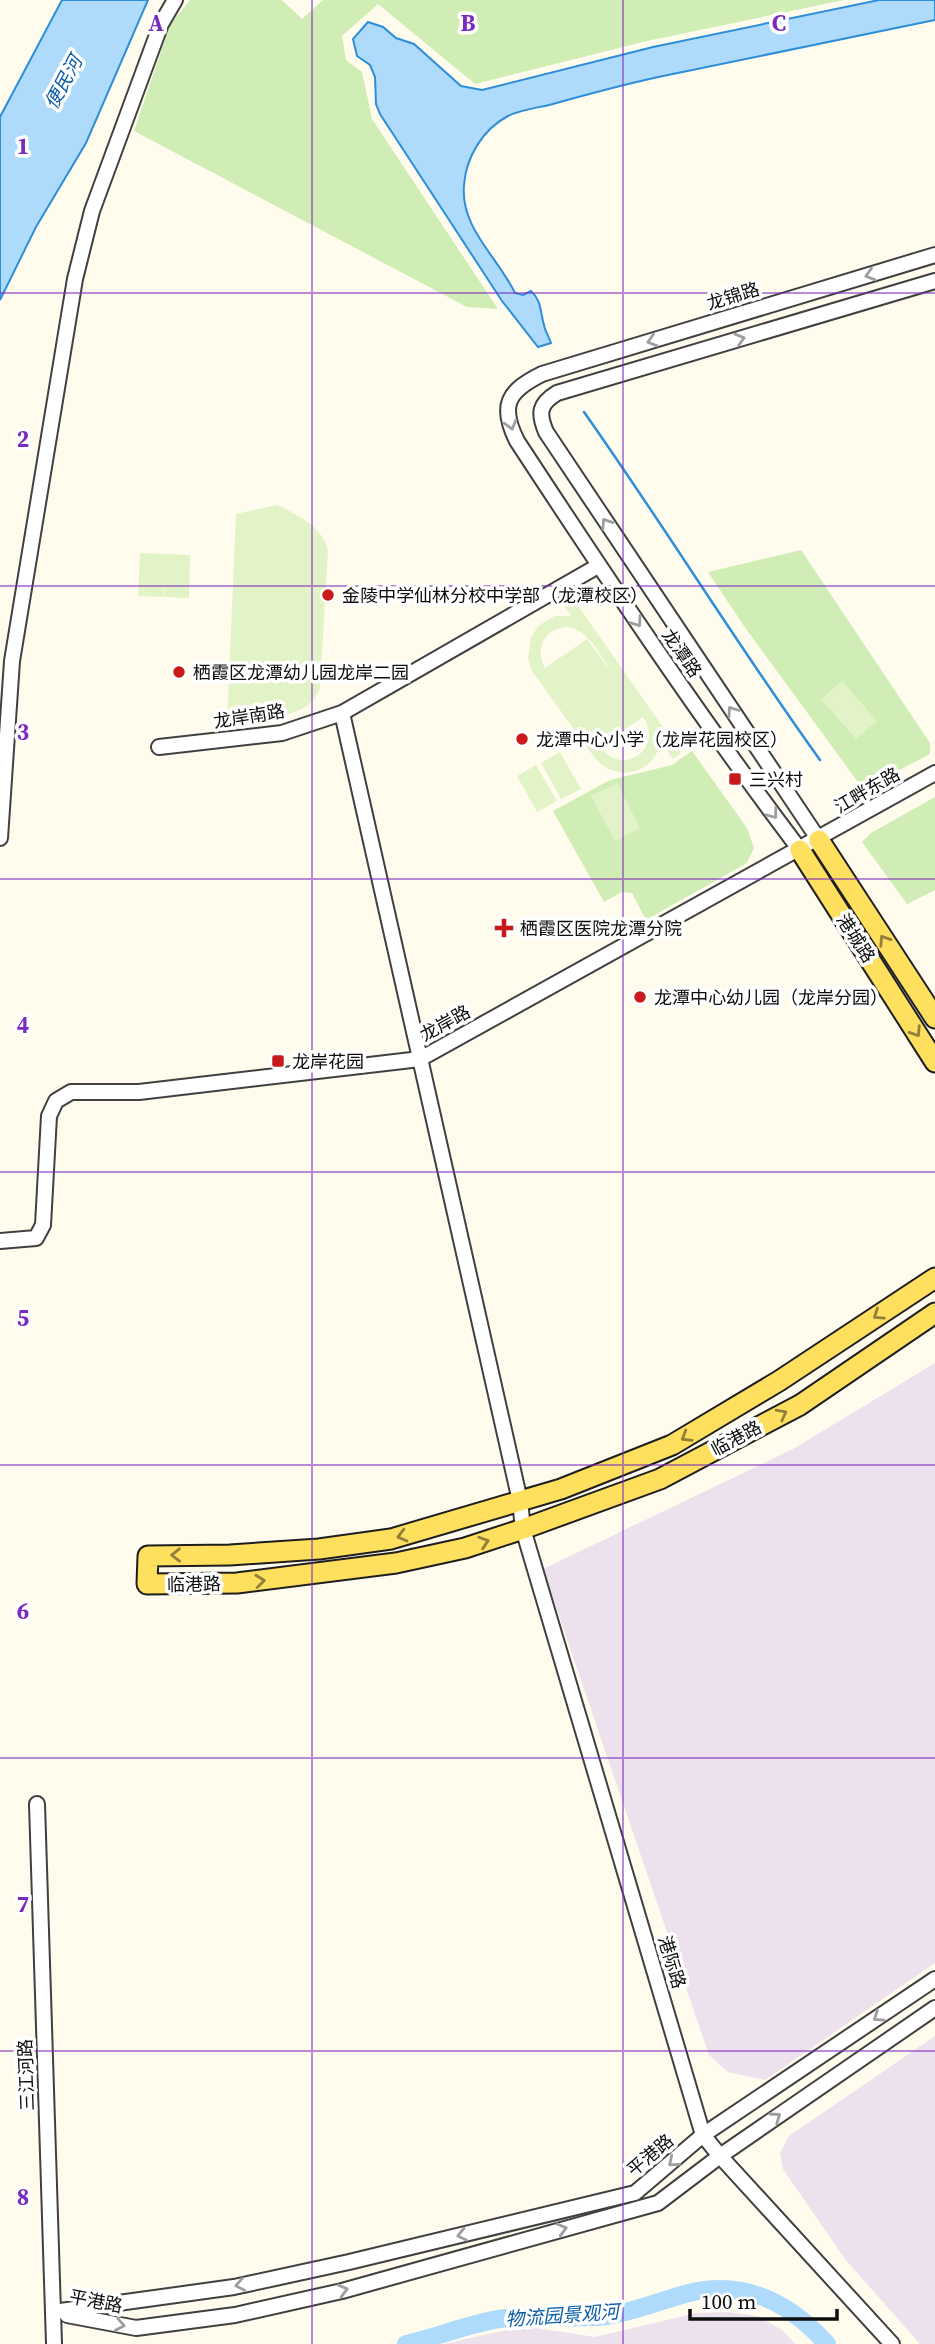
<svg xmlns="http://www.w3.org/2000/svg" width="935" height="2344" viewBox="0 0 935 2344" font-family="'Source Serif 4','Noto Sans SC',serif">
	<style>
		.industrial { fill: #ece1ed }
		.green { fill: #cfedb4 }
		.pitch { fill: #e2f3c7; fill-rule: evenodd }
		.water { fill: #aedbfb; stroke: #2e8ed9; stroke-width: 2 }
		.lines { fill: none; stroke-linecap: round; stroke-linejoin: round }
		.stream { stroke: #2e8ed9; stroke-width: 2.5 }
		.river { stroke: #aedbfb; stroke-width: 18 }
		.minor-casing { stroke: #404040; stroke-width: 18 }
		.major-casing { stroke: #1e1e1e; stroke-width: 23 }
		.minor { stroke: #fff; stroke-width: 14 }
		.major { stroke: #ffdf5e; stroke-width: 19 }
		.oneway { stroke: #9e9e9e }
		.oneway2 { stroke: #92803a }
		.grid { fill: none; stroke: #7b2cbf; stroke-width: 2; stroke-opacity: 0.55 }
		.poi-dot { fill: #c91a1b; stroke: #fff; stroke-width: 2.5 }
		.labels { text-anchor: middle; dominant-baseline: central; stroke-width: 7; stroke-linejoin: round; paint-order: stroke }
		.street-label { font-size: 18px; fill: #0d0d0d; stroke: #fff }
		.poi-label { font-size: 18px; fill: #0d0d0d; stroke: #fff; text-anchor: start }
		.water-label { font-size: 19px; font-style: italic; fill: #0c5eaa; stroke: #fff }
		.grid-label { font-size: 23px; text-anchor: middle; font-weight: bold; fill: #7b2cbf; stroke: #fff; stroke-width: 7; stroke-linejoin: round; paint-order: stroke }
	</style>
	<rect width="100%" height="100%" fill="#fffcee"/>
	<g class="industrial">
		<path d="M935 1363V1963L765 2080 728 2072 709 2055 543 1569 793 1449Z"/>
		<path d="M935 2036V2344H920L845 2259 783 2169 780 2153 789 2136Z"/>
		<path d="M728 2312 757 2316 782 2330 795 2344H444L524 2326 595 2337 696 2313Z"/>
	</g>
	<g class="green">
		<path d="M190 0H282L302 19 323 0H844L647 41 475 84 378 4 342 36 346 60 362 72 372 119 498 309 467 307 134 131 170 25Z"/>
		<path d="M801 550 930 743V754L863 789 744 626 708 572Z"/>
		<path d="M692 751 747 828 754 848 747 863 646 920 632 893 622 892 604 902 553 811 610 780 672 765Z"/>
		<path d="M935 797V890L907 904 862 842 871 833Z"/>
	</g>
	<g class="pitch">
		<path d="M277 505C299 516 320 524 328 550L320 688C309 722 257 718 227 721L236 514Z"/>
		<path d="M140 553 190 555 189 598 164 597V578L163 597 138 596Z"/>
		<path d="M574 600 681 753 673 759 661 742C653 775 616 783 594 757L532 671 528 658 531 638 538 626 555 616H571L565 606ZM567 627C589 630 601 656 612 673L587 639 545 668C534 648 545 629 567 627ZM643 717C665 750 620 778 601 746Z"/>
		<path d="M842 681 877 721 856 739 821 699Z"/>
		<path d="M560 752 581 789 561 799 541 763Z"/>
		<path d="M536 765 557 801 537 812 517 776Z"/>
		<path d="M617 783 640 828 615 841 591 796Z"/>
	</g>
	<g class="water">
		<path d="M62 0H148L86 143 36 227 0 300V117Z"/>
		<path d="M879 0H935V20C846 39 757 57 668 75 628 83 589 94 549 105 536 108 520 110 508 116 483 129 466 157 464 185 460 228 498 257 515 293L523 295 531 291C542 301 540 312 544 325 545 331 549 337 551 343L538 347 502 301 380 114 376 104 375 77 370 65 357 56 353 39 368 22 383 27 396 38 414 44 461 86 482 90 653 47Z"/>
	</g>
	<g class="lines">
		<path class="stream" d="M584 412C665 527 738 646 820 760"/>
		<path class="river" d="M406 2344C437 2337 468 2324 499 2319 535 2314 571 2320 606 2316 634 2312 662 2300 689 2293 746 2279 790 2303 827 2344"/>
		<defs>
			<g id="minor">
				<path d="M342 713 520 1501 523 1529 703 2135 720 2156 892 2344"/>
				<path d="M159 747 282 733 342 713 598 566"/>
				<path d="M0 838 12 661 75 279 92 211 161 24 175 0"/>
				<path d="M819 840 546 432C538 413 539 404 557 393L935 281"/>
				<path d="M800 850C700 718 608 580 517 441 499 405 508 391 542 374L935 255"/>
				<path d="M0 1241 36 1238 43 1225 49 1116 56 1101 71 1092H139L420 1059 935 773"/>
				<path d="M37 1804 54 2344"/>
				<path d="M53 2312 234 2287 349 2262 635 2193 703 2135 935 1979"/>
				<path d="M67 2315 136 2328 235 2315 342 2291 658 2203 720 2156 935 2008"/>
			</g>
			<g id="major">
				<path d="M819 840 935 1018"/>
				<path d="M800 850 935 1062"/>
				<path d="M935 1278 779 1381 672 1445 561 1489 391 1539 319 1549 230 1555 148 1556 147 1584 237 1583 396 1563 465 1548 523 1529 660 1479 800 1405 935 1313"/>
			</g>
		</defs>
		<use href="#minor" class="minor-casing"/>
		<use href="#major" class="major-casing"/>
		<use href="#minor" class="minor"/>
		<use href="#major" class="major"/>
	</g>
	<defs><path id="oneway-chevron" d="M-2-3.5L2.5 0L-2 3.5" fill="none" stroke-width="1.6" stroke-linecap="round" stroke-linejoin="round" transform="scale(1.75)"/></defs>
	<g class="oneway">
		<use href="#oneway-chevron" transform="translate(870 275) rotate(163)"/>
		<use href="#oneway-chevron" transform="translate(740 339) rotate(-16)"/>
		<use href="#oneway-chevron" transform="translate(652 341) rotate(163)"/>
		<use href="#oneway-chevron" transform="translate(511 425) rotate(75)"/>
		<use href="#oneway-chevron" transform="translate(606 523) rotate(-123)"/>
		<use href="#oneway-chevron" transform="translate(637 622) rotate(55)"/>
		<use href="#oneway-chevron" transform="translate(732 711) rotate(-124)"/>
		<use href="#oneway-chevron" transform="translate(773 814) rotate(53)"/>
		<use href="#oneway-chevron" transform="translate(878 2017) rotate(146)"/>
		<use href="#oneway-chevron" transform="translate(776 2117) rotate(-35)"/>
		<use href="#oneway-chevron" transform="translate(673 2162) rotate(140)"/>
		<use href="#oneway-chevron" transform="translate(562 2229) rotate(-15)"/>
		<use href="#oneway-chevron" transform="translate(462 2235) rotate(167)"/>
		<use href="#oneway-chevron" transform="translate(240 2285) rotate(169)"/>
		<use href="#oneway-chevron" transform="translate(343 2290) rotate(-15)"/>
		<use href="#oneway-chevron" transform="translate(120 2325) rotate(11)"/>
	</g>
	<g class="oneway2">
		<use href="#oneway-chevron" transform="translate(884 940) rotate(-123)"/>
		<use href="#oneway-chevron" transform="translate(916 1032) rotate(57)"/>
		<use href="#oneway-chevron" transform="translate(878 1315) rotate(146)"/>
		<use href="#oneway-chevron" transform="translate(782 1414) rotate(-28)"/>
		<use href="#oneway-chevron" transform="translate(686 1437) rotate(149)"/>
		<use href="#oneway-chevron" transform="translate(402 1536) rotate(165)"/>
		<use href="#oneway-chevron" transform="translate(484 1542) rotate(-18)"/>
		<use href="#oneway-chevron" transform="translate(176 1555) rotate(179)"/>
		<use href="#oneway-chevron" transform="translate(260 1581) rotate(-6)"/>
	</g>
	<path class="grid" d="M312 0V2344M623 0V2344M0 293H935M0 586H935M0 879H935M0 1172H935M0 1465H935M0 1758H935M0 2051H935"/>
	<g class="poi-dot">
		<circle cx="328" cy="595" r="7"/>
		<circle cx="179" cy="672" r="7"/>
		<circle cx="522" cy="739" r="7"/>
		<rect x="728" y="772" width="14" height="14" rx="3.5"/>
		<path d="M500.5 917.5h7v7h7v7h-7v7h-7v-7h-7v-7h7z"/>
		<circle cx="640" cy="997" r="7"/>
		<rect x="271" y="1054" width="14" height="14" rx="3.5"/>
	</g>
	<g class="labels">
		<g class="street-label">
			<text transform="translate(733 296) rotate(-17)">龙锦路</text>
			<text transform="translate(682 653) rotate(55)">龙潭路</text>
			<text transform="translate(249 716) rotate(-9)">龙岸南路</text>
			<text transform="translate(867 790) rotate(-30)">江畔东路</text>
			<text transform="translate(856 938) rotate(57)">港城路</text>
			<text transform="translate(445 1023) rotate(-29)">龙岸路</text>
			<text transform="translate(736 1438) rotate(-28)">临港路</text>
			<text transform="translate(194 1584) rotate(-1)">临港路</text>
			<text transform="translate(672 1962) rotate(73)">港际路</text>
			<text transform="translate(26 2075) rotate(-92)">三江河路</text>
			<text transform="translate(650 2155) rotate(-40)">平港路</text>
			<text transform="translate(96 2301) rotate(11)">平港路</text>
		</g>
		<g class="poi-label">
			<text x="342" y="595">金陵中学仙林分校中学部（龙潭校区）</text>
			<text x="193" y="672">栖霞区龙潭幼儿园龙岸二园</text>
			<text x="536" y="739">龙潭中心小学（龙岸花园校区）</text>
			<text x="749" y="779">三兴村</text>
			<text x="520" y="928">栖霞区医院龙潭分院</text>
			<text x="654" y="997">龙潭中心幼儿园（龙岸分园）</text>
			<text x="292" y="1061">龙岸花园</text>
		</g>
		<g class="water-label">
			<text transform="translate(63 82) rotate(-62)">便民河</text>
			<text transform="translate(562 2315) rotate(-4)">物流园景观河</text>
		</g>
	</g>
	<g class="grid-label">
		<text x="156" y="31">A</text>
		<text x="468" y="31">B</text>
		<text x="779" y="31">C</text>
		<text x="23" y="154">1</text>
		<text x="23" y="447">2</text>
		<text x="23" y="740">3</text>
		<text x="23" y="1033">4</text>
		<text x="23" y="1326">5</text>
		<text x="23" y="1619">6</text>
		<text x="23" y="1912">7</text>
		<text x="23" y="2205">8</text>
	</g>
	<path d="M690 2309v10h147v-10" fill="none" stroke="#0d0d0d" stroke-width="3.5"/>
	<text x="701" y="2309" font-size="21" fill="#0d0d0d" stroke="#ffffff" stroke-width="5" paint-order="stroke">100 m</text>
</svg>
